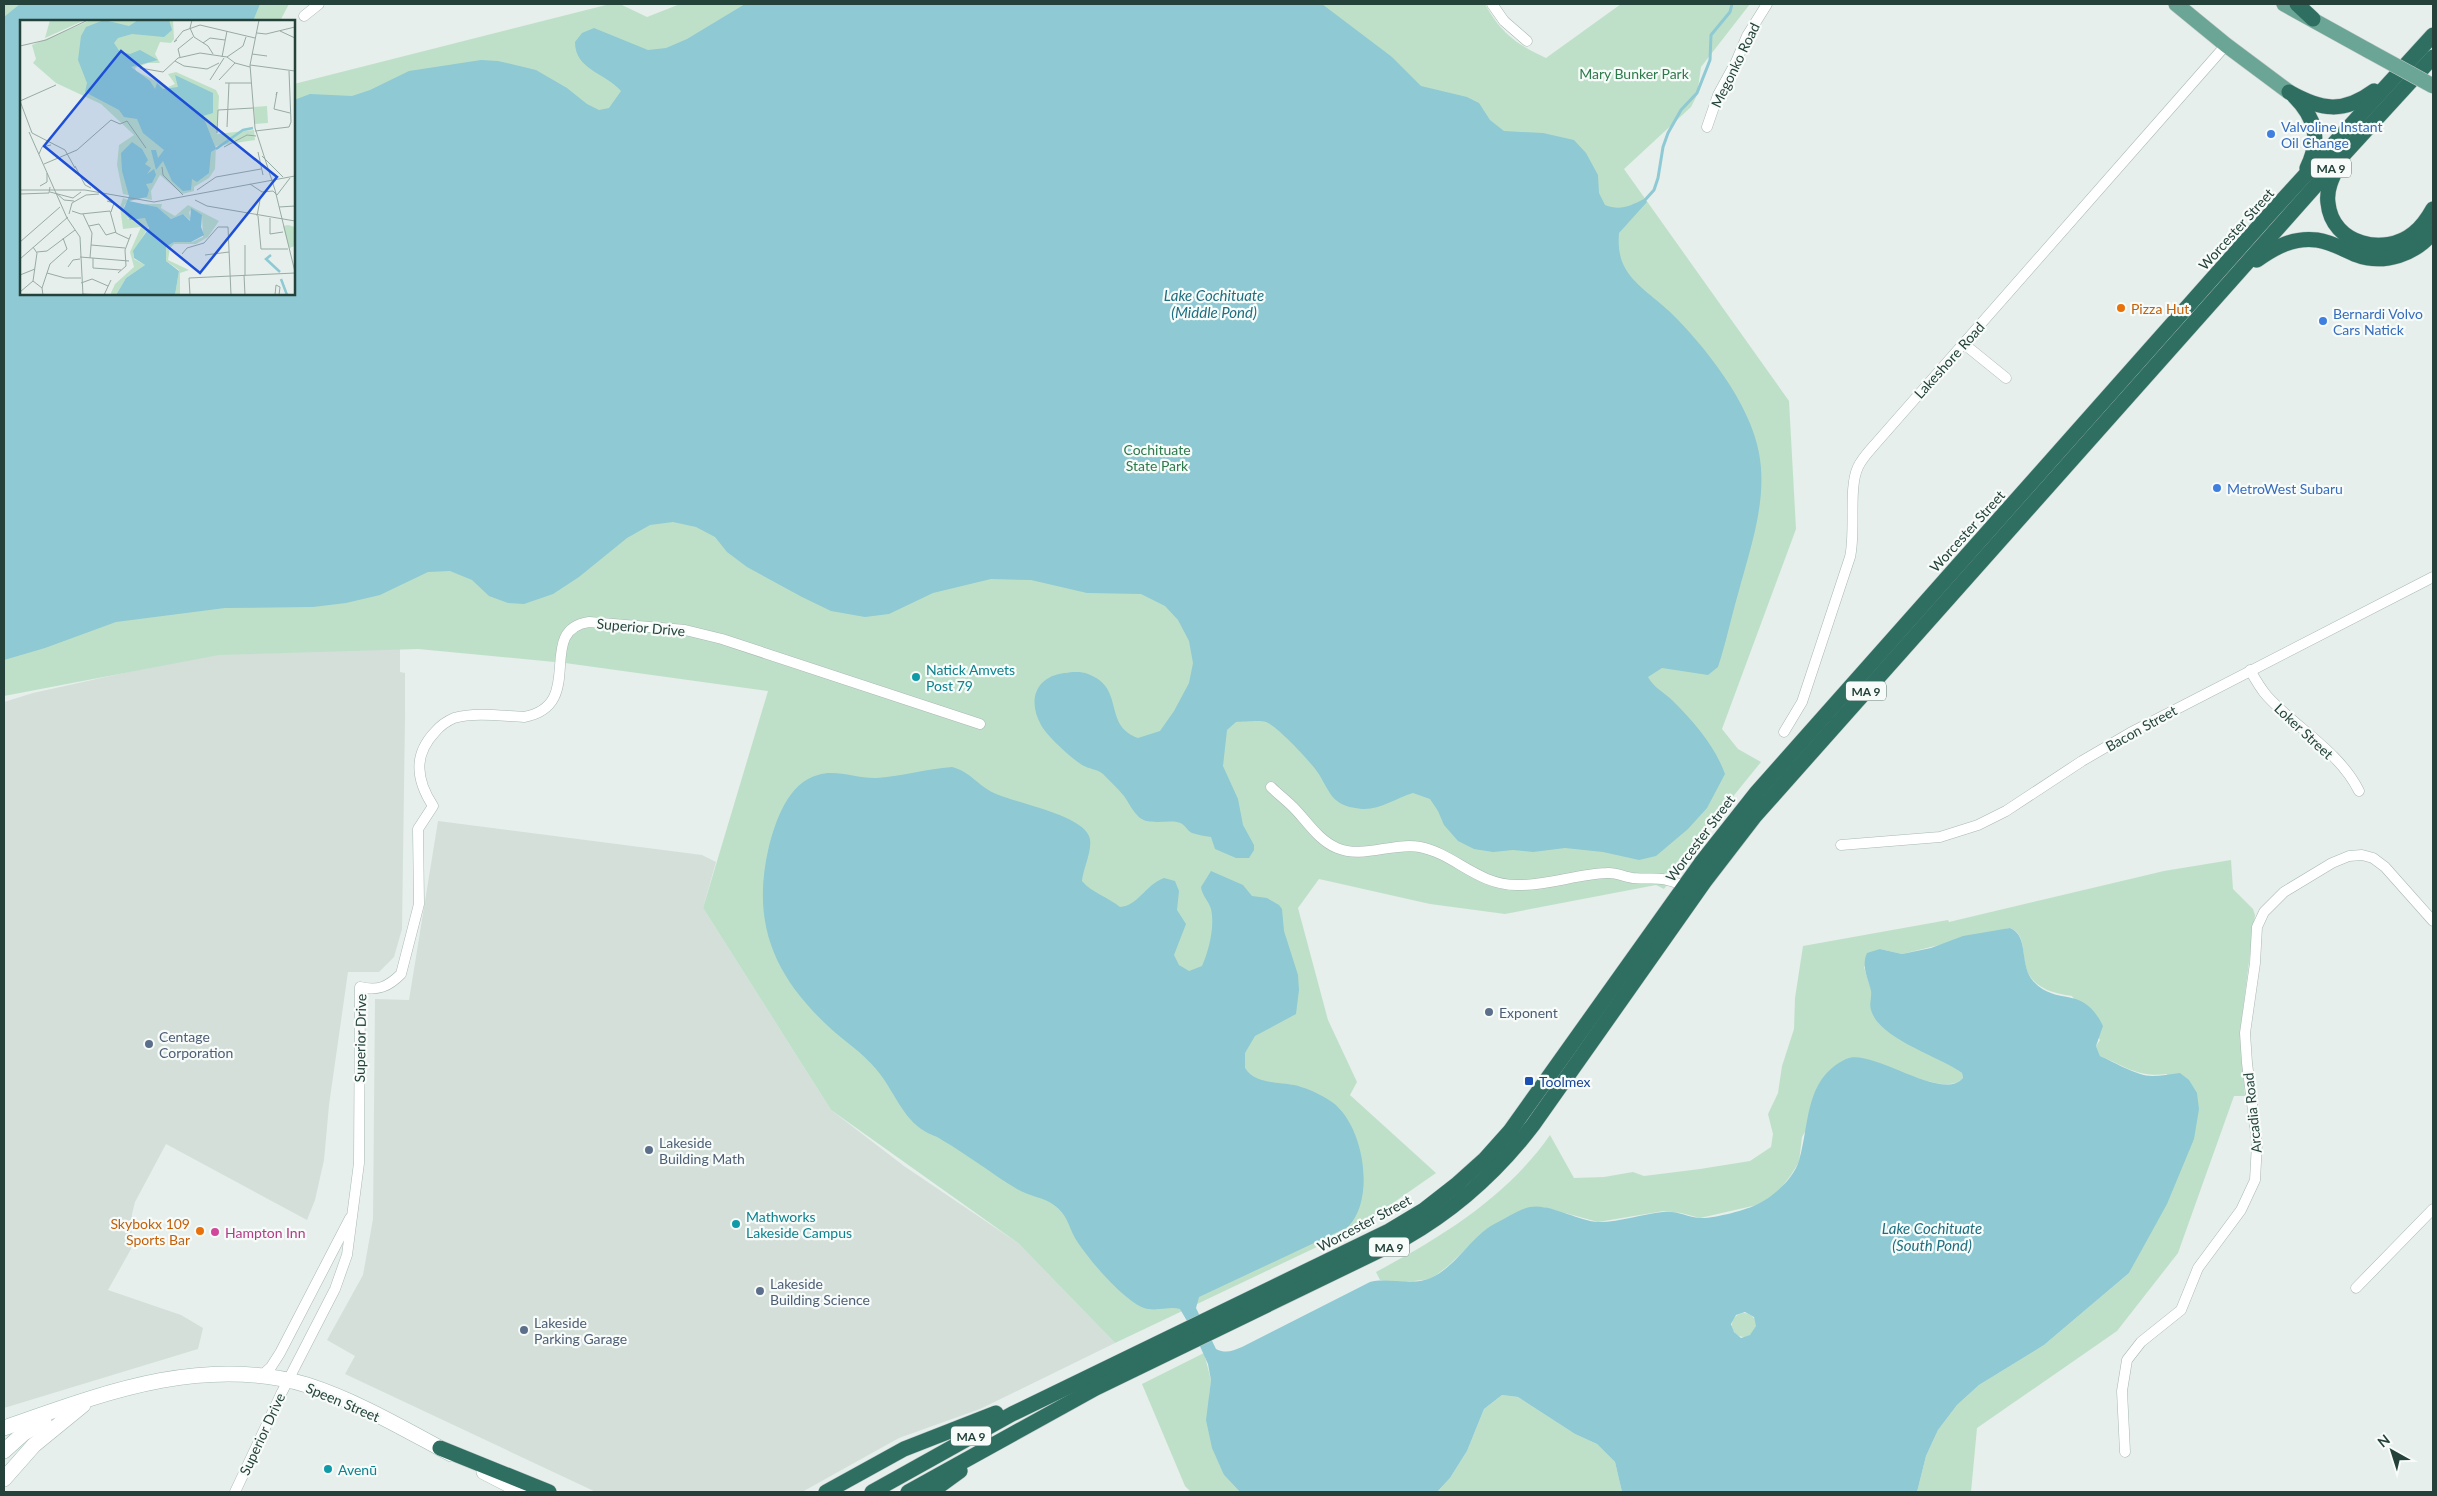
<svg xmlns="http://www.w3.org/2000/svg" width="2437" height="1496" viewBox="0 0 2437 1496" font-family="Lato,sans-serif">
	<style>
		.built { fill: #d4dfda }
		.green { fill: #bfe0c8 }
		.water { fill: #8ec9d4; fill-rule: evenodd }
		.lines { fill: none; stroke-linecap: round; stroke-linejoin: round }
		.stream { stroke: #8ec9d4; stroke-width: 3 }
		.street-casing { stroke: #a8b8b2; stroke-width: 11 }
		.secondary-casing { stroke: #a4bbb3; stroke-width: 16 }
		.primary-casing { stroke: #c2cac8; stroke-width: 16 }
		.highway-casing { stroke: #c2cac8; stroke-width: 16 }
		.street { stroke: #fff; stroke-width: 10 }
		.secondary { stroke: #fff; stroke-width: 15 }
		.primary { stroke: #6aa596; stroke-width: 15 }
		.highway { stroke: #2f6f62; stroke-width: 15 }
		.primary-bridge-casing { stroke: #c2cac8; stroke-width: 16; stroke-linecap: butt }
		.primary-bridge { stroke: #6aa596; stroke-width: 15 }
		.shop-dot { fill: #3f7fe0; stroke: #f7fbf9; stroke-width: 2 }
		.food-dot { fill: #e8710a; stroke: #f7fbf9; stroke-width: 2 }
		.culture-dot { fill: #0f9aa8; stroke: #f7fbf9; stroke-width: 2 }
		.service-dot { fill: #5c6f8a; stroke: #f7fbf9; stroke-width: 2 }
		.transit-dot { fill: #1a4fb4; stroke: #f7fbf9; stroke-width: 2 }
		.hotel-dot { fill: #d1479c; stroke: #f7fbf9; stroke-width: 2 }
		.labels { text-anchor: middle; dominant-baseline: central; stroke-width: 4.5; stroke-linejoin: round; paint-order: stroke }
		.shield { fill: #f7fbf9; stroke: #637a73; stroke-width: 1 }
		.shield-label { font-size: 12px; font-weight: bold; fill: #24423a }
		.street-label { font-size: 14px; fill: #24423a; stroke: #f7fbf9 }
		.park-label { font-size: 14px; fill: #2d7a4b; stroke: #f7fbf9 }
		.shop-label { font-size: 14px; fill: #366cbe; stroke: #f7fbf9; text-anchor: start }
		.food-label { font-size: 14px; fill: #c56008; stroke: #f7fbf9; text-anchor: start }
		.culture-label { font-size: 14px; fill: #0d838f; stroke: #f7fbf9; text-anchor: start }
		.service-label { font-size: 14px; fill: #4e5e75; stroke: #f7fbf9; text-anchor: start }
		.transit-label { font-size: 14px; fill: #164399; stroke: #f7fbf9; text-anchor: start }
		.hotel-label { font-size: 14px; fill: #b23c85; stroke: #f7fbf9; text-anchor: start }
		.water-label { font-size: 15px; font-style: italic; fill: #1c6f80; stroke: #f7fbf9 }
		.inset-river { fill: none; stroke: #8ec9d4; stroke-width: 2.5 }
		.inset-road { fill: none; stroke: #98aaa4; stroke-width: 1 }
		.view { fill: #1d4ed8; fill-opacity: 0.15; stroke: #1d4ed8; stroke-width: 2.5 }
		.inset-edge { fill: none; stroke: #24423a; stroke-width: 2.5 }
	</style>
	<rect width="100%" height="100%" fill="#e6efeb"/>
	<g class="built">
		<path d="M400 643V672L405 673V717L402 929 394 957 379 972H348L329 1105 324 1160 315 1200 307 1220 166 1144 135 1202 132 1214 131 1249 108 1290 181 1315 203 1328 198 1349 4 1408V702L33 693 196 657 287 646Z"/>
		<path d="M438 821 702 855 716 862 703 908 831 1110 904 1166 1018 1243 1115 1343 980 1409 899 1438 802 1492H596L345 1374 355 1356 327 1340 363 1275 373 1219 375 999 409 1000Z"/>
	</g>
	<g class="green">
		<path d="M4 4H289L280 21H21V294H294V84L610 4H620L647 17 680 4H1485C1501 33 1516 44 1546 58L1621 4H1750L1701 67 1697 95 1691 107 1624 169 1789 401 1796 529 1722 729 1738 749 1761 762 1718 815 1664 889 1656 885 1505 914 1430 904 1319 879 1298 908 1328 1020 1357 1082 1350 1095 1436 1173 1357 1228 1115 1343 1018 1243 831 1110 703 908 768 691 565 663 418 649 219 655 4 696Z"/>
		<path d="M2231 860 2233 889 2253 909 2255 915 2240 1033 2245 1096H2234L2178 1253 2117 1331 1977 1428 1971 1492H1917L1926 1456 1938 1430 1957 1405 1979 1385 2044 1345 2129 1273 2147 1239 2167 1074C2138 1078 2125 1066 2100 1056L2096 1046 2100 1040 2072 996C2000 987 2039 939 2010 928L1902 954 1880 949 1864 967 1872 993 1871 1009 1896 1036 1955 1068 1962 1073 1963 1078C1946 1098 1887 1063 1864 1059 1859 1058 1853 1058 1848 1058L1802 1137 1799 1162 1791 1175 1778 1192 1757 1205 1700 1218 1681 1213 1664 1211 1598 1222 1543 1207 1489 1227 1448 1266 1431 1279 1397 1283 1380 1280 1376 1272C1442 1237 1507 1197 1550 1135L1574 1178 1604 1177 1633 1172 1644 1176 1700 1169 1750 1161 1771 1147 1773 1134 1768 1114 1778 1093 1782 1066 1794 1029 1795 998 1803 946 1948 920 1949 922 2164 871Z"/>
		<circle cx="1744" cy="1325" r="12"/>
		<path d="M1204 1353 1211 1380 1209 1398 1224 1475 1240 1492H1191L1185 1486 1142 1384Z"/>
		<path d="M1502 1395 1518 1397 1575 1434 1597 1444 1615 1462 1622 1492H1437L1450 1478 1467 1451 1484 1409Z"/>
	</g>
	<g class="water">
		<path d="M20 4H260L253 21H21V294H294V100L310 94 352 96 370 90 409 71 481 60 498 61 536 70 567 88 587 104 599 110 609 108 621 91C606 73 575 70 575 42L582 33 594 28 648 50 666 48 687 39 745 4H1322L1392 57 1421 86 1467 97 1479 103 1490 120 1504 131 1543 133 1574 140 1586 153 1598 175 1599 193 1605 205C1620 211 1630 206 1644 199L1647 202 1619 233C1618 244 1619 256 1624 266 1633 284 1654 297 1669 311 1705 346 1750 403 1759 453 1768 500 1750 549 1738 594 1731 618 1726 643 1718 667L1708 675 1662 668 1648 677C1653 687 1665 693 1673 701 1694 722 1715 746 1725 774L1707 808 1688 829 1656 856 1639 860 1603 852 1565 848 1533 852 1513 850 1493 852 1474 849 1458 841 1444 825 1438 811 1430 799 1413 793C1396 798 1380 810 1362 809 1334 806 1332 797 1320 776 1315 766 1276 725 1266 722 1260 720 1244 722 1236 722L1227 730 1223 766 1238 799 1243 825 1254 845V850L1249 858H1236L1215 849 1211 837C1205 836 1198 835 1192 833 1186 830 1185 823 1177 822 1166 820 1150 825 1140 818 1133 812 1129 803 1124 796 1118 789 1110 781 1103 774 1097 769 1089 769 1082 765 1070 757 1048 737 1041 725 1027 700 1036 676 1065 673 1072 672 1081 671 1088 674 1126 688 1102 725 1138 738L1160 731 1174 711 1189 683 1193 663 1189 641 1178 620 1165 606 1141 594 1087 593 1031 580 991 579 933 593 889 614 865 617 831 611 802 597 747 567 727 552 715 537 696 527 673 522 650 525 627 538 579 577 553 594 524 604 508 603 489 596 472 580 450 571 428 572 380 595 346 603 313 607 225 608 116 622 45 648 4 660V17Z"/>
		<path d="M952 767C971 772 977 785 994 793 1015 803 1080 814 1089 836 1094 848 1083 868 1082 881 1092 893 1108 897 1120 907 1138 906 1145 885 1164 878L1175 881 1179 891 1177 910 1186 924 1174 955 1179 965 1189 971 1202 966C1209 950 1215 926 1211 909 1209 901 1202 896 1201 887L1211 871 1243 885 1252 896 1267 898 1279 905 1282 909 1284 931 1298 975 1299 990 1296 1014 1255 1036 1245 1053V1068C1256 1086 1284 1081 1301 1087 1312 1090 1323 1096 1332 1102 1364 1125 1376 1199 1348 1227L1199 1297 1196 1308 1216 1349C1226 1354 1232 1351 1242 1347L1370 1282C1388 1277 1413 1287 1433 1277 1455 1266 1469 1241 1489 1227 1495 1223 1503 1220 1509 1216 1515 1213 1523 1208 1530 1207 1550 1203 1577 1221 1599 1222 1621 1222 1642 1214 1663 1212 1676 1210 1687 1217 1700 1218 1712 1219 1747 1210 1758 1204 1775 1195 1793 1179 1799 1161 1810 1125 1804 1079 1846 1059 1871 1047 1942 1103 1963 1078L1962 1073C1939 1056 1879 1039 1871 1010 1869 1004 1872 997 1871 991 1868 978 1861 966 1867 953L1880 949 1902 954 1931 948 1963 936 2010 928C2030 936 2018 965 2034 982 2058 1007 2083 984 2103 1026L2096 1046 2100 1056C2114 1062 2137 1076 2152 1076 2161 1076 2170 1074 2180 1073L2189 1080 2197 1093 2199 1109 2194 1139 2167 1204 2129 1273 2044 1345 1979 1385 1957 1405 1938 1430 1926 1456 1917 1492H1622L1615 1462 1597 1444 1575 1434 1518 1397 1502 1395 1484 1409 1467 1451 1450 1478 1437 1492H1240L1224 1475 1212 1448 1206 1420 1211 1380 1208 1364 1194 1333 1180 1309C1169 1306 1156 1312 1144 1308 1123 1300 1087 1258 1075 1238 1068 1225 1067 1214 1054 1205 1043 1197 1028 1196 1017 1189 992 1174 968 1155 942 1140 937 1136 931 1135 926 1132 902 1119 893 1088 876 1069 863 1053 844 1041 829 1027 773 975 751 922 769 846 776 820 788 783 818 775 836 769 858 779 877 778 902 776 927 769 952 767ZM1745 1312 1754 1317 1756 1326 1750 1335 1741 1338 1734 1332 1731 1324 1736 1315Z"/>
	</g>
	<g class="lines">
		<path class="stream" d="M1645 200 1654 190 1658 178 1663 147 1668 133 1681 110 1697 93 1710 60 1711 35 1730 12 1732 4"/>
		<defs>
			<g id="street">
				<path d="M1492 4 1504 21 1527 41"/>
				<path d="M304 16 319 4"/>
				<path d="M1707 127 1718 95 1736 62 1747 36 1767 4"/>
				<path d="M1964 344 2006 378"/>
				<path d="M2250 670C2255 679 2260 688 2267 696 2296 728 2339 751 2359 791"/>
				<path d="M1784 732 1802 702 1850 557C1856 531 1848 488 1858 467 1862 458 1870 450 1877 442L2226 45"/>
				<path d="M1271 787C1278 794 1286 800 1293 807 1307 821 1318 840 1337 848 1363 859 1393 842 1420 847 1455 854 1477 885 1517 885 1547 886 1577 874 1607 873 1616 872 1624 877 1633 878 1657 880 1659 875 1684 886"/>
				<path d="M1841 845 1940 837 1978 825 2006 811 2082 761 2130 733 2433 577"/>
				<path d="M2356 1288 2433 1209"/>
				<path d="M261 1376 271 1367 280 1353 350 1218"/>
				<path d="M2125 1452 2122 1391 2127 1360 2141 1342 2181 1310 2198 1268 2241 1210 2255 1180 2257 1143 2247 1063 2245 1033 2255 963 2257 927 2264 912 2284 892 2332 863 2349 856 2362 855 2373 858 2385 867 2433 921"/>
				<path d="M235 1492 282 1392 335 1289 347 1255 359 1163 360 987C378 991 388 987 401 974L419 904 418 829 433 806C416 780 413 755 435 732 440 726 447 721 454 718 475 712 502 716 524 717 588 705 534 630 589 622L685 630 722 639 980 724"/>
			</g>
			<g id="secondary">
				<path d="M4 1428C101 1394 203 1354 307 1385 357 1401 404 1429 451 1454"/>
				<path d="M4 1451 24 1433 44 1421"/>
				<path d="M484 1472 523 1492"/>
				<path d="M4 1479 34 1445 83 1405"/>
			</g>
			<g id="primary">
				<path d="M2176 4 2226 45 2289 92"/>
				<path d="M2284 4 2369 51"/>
			</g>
			<g id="highway">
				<path d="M2297 4 2313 19"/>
				<path d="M2289 92C2321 110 2343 114 2374 91"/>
				<path d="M2294 96C2316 118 2321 140 2307 168"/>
				<path d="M2338 166C2332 178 2326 190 2328 203 2332 245 2385 257 2414 233 2422 227 2428 218 2433 209"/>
				<path d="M2257 260C2275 247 2294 237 2317 240 2332 242 2344 250 2357 255 2384 265 2416 254 2433 232"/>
				<path d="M440 1448 549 1492"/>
				<path d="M826 1492 904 1449 996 1413"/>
				<path d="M872 1492 1012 1414 1389 1231 1424 1210 1456 1185 1485 1159 1510 1131 1701 863 1757 792 2267 217 2433 35"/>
				<path d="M908 1492 1096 1388 1405 1238C1456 1209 1497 1172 1533 1125L1705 881 1755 816 2325 175 2433 57"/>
				<path d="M931 1492 960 1471"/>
			</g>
		</defs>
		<use href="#street" class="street-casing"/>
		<use href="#secondary" class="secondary-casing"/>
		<use href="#primary" class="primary-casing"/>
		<use href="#highway" class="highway-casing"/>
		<use href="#street" class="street"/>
		<use href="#secondary" class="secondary"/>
		<use href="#primary" class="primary"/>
		<use href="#highway" class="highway"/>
		<defs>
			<path id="primary-bridge" d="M2369 51 2433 86"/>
		</defs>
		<use href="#primary-bridge" class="primary-bridge-casing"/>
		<use href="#primary-bridge" class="primary-bridge"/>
	</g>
	<g class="shop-dot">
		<circle cx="2271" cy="134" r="5"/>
		<circle cx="2323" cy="321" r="5"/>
		<circle cx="2217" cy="488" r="5"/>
	</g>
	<g class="food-dot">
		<circle cx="2121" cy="308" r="5"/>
		<circle cx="200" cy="1231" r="5"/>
	</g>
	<g class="culture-dot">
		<circle cx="916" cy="677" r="5"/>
		<circle cx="736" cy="1224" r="5"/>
		<circle cx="328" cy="1469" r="5"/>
	</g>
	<g class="service-dot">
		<circle cx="1489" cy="1012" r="5"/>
		<circle cx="149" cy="1044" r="5"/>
		<circle cx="649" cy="1150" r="5"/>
		<circle cx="760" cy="1291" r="5"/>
		<circle cx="524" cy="1330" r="5"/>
	</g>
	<rect class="transit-dot" x="1524" y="1076" width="10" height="10" rx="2.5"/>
	<circle class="hotel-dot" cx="215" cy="1232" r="5"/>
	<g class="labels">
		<g class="shield">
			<rect x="2311" y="158.5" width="40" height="19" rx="4"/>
			<rect x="1846" y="681.5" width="40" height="19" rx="4"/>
			<rect x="1369" y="1237.5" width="40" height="19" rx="4"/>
			<rect x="951" y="1426.5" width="40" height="19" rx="4"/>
		</g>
		<g class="shield-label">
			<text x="2331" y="168">MA 9</text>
			<text x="1866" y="691">MA 9</text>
			<text x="1389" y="1247">MA 9</text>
			<text x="971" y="1436">MA 9</text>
		</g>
		<g class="street-label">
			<text transform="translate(1735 65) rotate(-64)">Megonko Road</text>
			<text transform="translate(2236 229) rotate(-48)">Worcester Street</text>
			<text transform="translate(1949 360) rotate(-48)">Lakeshore Road</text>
			<text transform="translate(1967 531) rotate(-48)">Worcester Street</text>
			<text transform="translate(641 627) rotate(5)">Superior Drive</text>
			<text transform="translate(2141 728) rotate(-29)">Bacon Street</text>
			<text transform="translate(2304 731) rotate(43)">Loker Street</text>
			<text transform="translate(1700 838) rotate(-53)">Worcester Street</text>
			<text transform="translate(360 1038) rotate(-89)">Superior Drive</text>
			<text transform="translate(2252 1113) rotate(-96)">Arcadia Road</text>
			<text transform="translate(1364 1223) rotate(-28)">Worcester Street</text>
			<text transform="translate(343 1402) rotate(23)">Speen Street</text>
			<text transform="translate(262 1434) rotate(-65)">Superior Drive</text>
		</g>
		<g class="park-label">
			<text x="1634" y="73">Mary Bunker Park</text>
			<text x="1157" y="449">Cochituate<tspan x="1157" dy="16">State Park</tspan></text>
		</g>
		<g class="shop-label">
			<text x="2281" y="126">Valvoline Instant<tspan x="2281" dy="16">Oil Change</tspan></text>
			<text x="2333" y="313">Bernardi Volvo<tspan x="2333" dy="16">Cars Natick</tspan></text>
			<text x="2227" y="488">MetroWest Subaru</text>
		</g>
		<g class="food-label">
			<text x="2131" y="308">Pizza Hut</text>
			<text x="190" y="1223" text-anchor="end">Skybokx 109<tspan x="190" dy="16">Sports Bar</tspan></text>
		</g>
		<g class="culture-label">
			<text x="926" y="669">Natick Amvets<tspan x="926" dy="16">Post 79</tspan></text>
			<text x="746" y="1216">Mathworks<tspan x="746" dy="16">Lakeside Campus</tspan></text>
			<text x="338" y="1469">Avenū</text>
		</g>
		<g class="service-label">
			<text x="1499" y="1012">Exponent</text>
			<text x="159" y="1036">Centage<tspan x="159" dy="16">Corporation</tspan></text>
			<text x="659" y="1142">Lakeside<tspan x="659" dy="16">Building Math</tspan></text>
			<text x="770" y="1283">Lakeside<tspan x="770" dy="16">Building Science</tspan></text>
			<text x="534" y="1322">Lakeside<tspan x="534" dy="16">Parking Garage</tspan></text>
		</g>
		<g class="transit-label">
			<text x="1539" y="1081">Toolmex</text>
		</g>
		<g class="hotel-label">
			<text x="225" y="1232">Hampton Inn</text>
		</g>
		<g class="water-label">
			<text x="1214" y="295">Lake Cochituate<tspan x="1214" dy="17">(Middle Pond)</tspan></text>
			<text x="1932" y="1228">Lake Cochituate<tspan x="1932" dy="17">(South Pond)</tspan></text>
		</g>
	</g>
	<g transform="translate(20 20)">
		<rect width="275" height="275" fill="#e6efeb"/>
		<path d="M30 0H65L25 18ZM71 0H153L154 19 151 23 140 22 135 34 140 43H128L115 48 116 51 148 67 155 64 148 54 156 52 196 70 199 76 197 114 234 110 235 120 196 126 195 149 189 158 174 167V171L162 174 140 155 131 171 132 180 103 174 97 145 99 125 114 115 81 84 36 63 13 43 16 39 12 25ZM247 86 248 103 235 104 234 87ZM103 178 108 180 104 186 108 199 125 198 129 206 113 233 114 239 125 245 106 258 96 275H90L95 264 114 247 110 232 121 207 103 209 100 187ZM123 184H142L141 188 155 196 168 185 199 201 188 217 176 224H154L150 228 148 240 169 250 160 253V275H155L159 250 146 241V227L154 222H172L183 217 182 196 172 189 169 192 171 201 163 194 151 199 137 187ZM268 205 275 207V226L269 228 263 206Z" fill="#bfe0c8"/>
		<path d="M84 0 109 6 118 0H149L152 10 144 17 112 14 98 18 94 23 100 32 110 34 120 30 138 40 111 47 130 61 135 69 137 63 143 69 158 67 155 55 193 73V93L183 96 196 129 191 132 189 153 177 162 172 159 171 170 163 171 152 161 143 141 136 150 131 130H136L138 138 144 130 123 113 117 99 104 97 99 90 65 72 67 63 58 40 61 16 66 7ZM112 122 122 129 128 140 125 144 131 148 127 154 134 149 136 155 132 163 126 164 129 170 127 177 109 181 137 187 151 199 163 194 170 201 171 188 182 195 181 207 184 215 171 222H154L146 227V241L159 251 155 275H96L106 258 125 245 114 238 113 231 129 208 125 198 110 200 103 191 109 176 102 151 101 133Z" fill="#8ec9d4"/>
		<path class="inset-river" d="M196 129 223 110 233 108M251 235 246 239 260 252M261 259 267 275"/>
		<path class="inset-road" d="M172 0 170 8 174 17 188 26 193 34M239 0 230 45 235 108 255 170 275 252M260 11 275 18M237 13 246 14 275 7M157 20 154 22 163 11 180 5 235 18M183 23 190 18 205 20M0 26 26 20 68 0M232 34 247 36M160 37 158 29 173 17M202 37 207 11M207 37 223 26 226 17M155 41 164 46 187 49 199 43M230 45 275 51M120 48 143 52 158 38 180 33 207 37 215 43 230 47M269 51 271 102M190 60 204 38M199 60 215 43M205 63H231M256 75 257 72 254 89 270 93M0 81 36 65M0 81 12 113 45 130 55 148M207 107 209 63M235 111 269 107 271 102M9 112 47 198M197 113 198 90 233 88M204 127 227 115 236 116M238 132 243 155M19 134 22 127 31 125M242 136 263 157M24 144 57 130 91 100 100 104 107 101 126 128M55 146 65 165 71 168M142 147 143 155 163 175M230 164 242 172 253 171 257 175 270 158M20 166 27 162V153M0 170H65L134 182 275 156M177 170 196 157 241 149M30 172 53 178 61 172M36 173 44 180 54 181M0 174 29 173 30 167M175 180 187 186 275 201M87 181 94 183 91 192M259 187 275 186M52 191 61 194 90 191 96 213 109 219M49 194 52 183 66 175 79 174M63 194 72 213 70 238M237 196 240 180M238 196 241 229H268M47 198 60 217 63 275M250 198V214L263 212M69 206 79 204 86 215 96 212M0 222 40 187M71 225 105 228M225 225V255M17 232 27 231 55 210M162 234 167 228 184 223 198 207H208L211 275M185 235 209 232M60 237 109 241M73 238V248L101 250M0 239 48 197M48 247 53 240 60 239M27 253 45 258H61M98 253 106 246 105 230 111 214M0 255 15 249M224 255 225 275M13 261 22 268 23 275M61 263 72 259 88 266M22 268 30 244 47 229 43 218M0 272 13 261 17 233 13 227M62 274 82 275M84 275 91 260M170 275 169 258 275 253M255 275 256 265 260 267 259 275"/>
		<path class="view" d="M101 31 257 157 180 253 24 126Z"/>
		<rect width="275" height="275" class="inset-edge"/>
	</g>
	<rect width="2437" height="1496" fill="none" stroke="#24423a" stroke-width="10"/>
	<g transform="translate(2392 1451) rotate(321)" stroke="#f7fbf9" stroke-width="4" paint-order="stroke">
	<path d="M0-4L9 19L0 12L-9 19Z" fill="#24423a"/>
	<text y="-8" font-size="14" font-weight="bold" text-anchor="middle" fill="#24423a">N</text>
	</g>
</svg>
